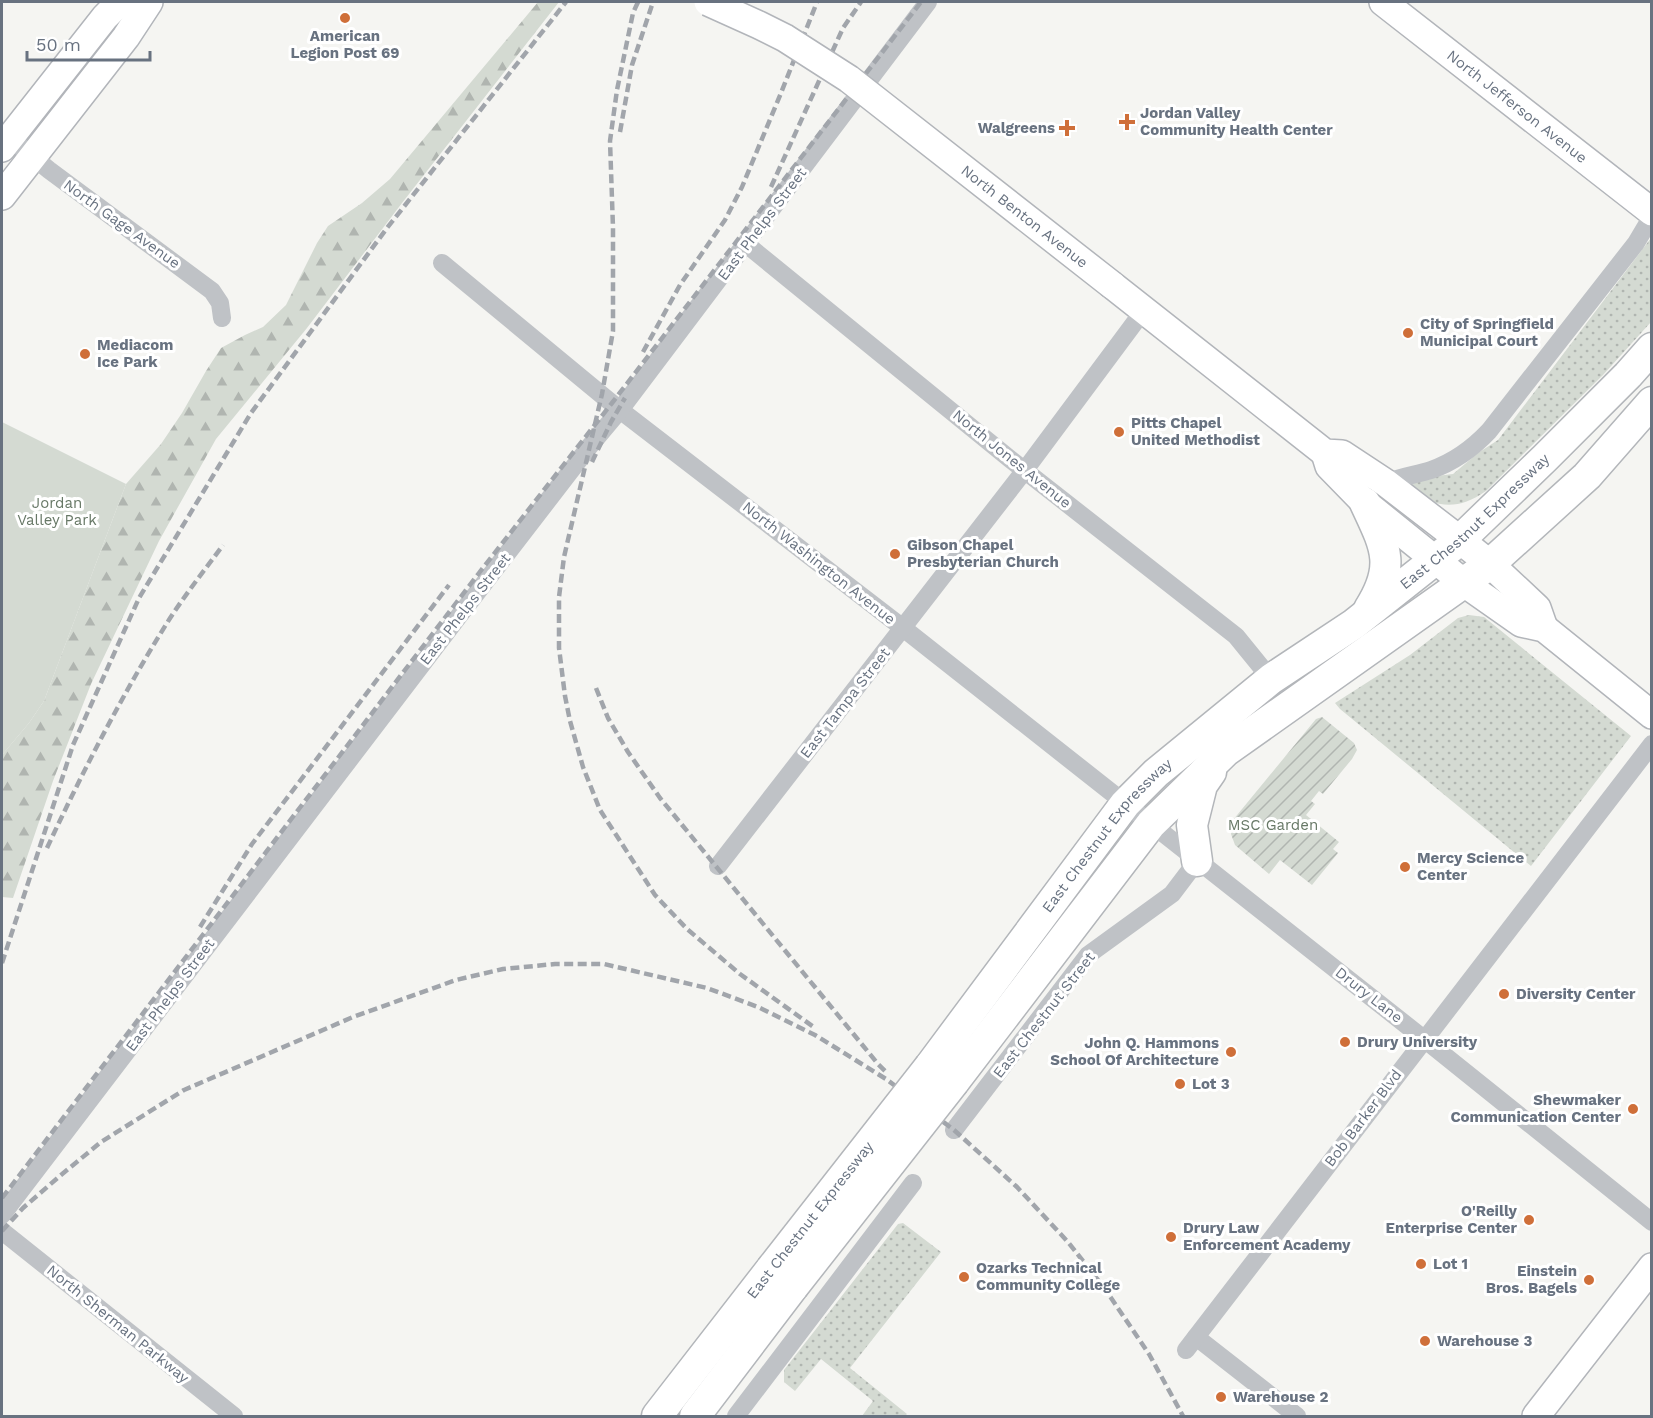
<svg xmlns="http://www.w3.org/2000/svg" width="1653" height="1418" viewBox="0 0 1653 1418" font-family="'Work Sans',sans-serif">
	<style>
		.grass { fill: url(#grass-dots) }
		.forest { fill: url(#forest-firs) }
		.park { fill: #d4dad2 }
		.garden { fill: url(#garden-furrows) }
		.lines { fill: none; stroke-linecap: round; stroke-linejoin: round }
		.secondary-casing { stroke: #b2b5ba; stroke-width: 30 }
		.primary-casing { stroke: #b3b6ba; stroke-width: 33 }
		.street { stroke: #bfc2c6; stroke-width: 18 }
		.secondary { stroke: #fff; stroke-width: 27 }
		.primary { stroke: #fff; stroke-width: 30 }
		.rail { stroke: #a1a5ab; stroke-width: 4.5; stroke-dasharray: 9 4.5; stroke-linecap: butt }
		.secondary-bridge-casing { stroke: #b2b5ba; stroke-width: 30; stroke-linecap: butt }
		.primary-bridge-casing { stroke: #b3b6ba; stroke-width: 33; stroke-linecap: butt }
		.secondary-bridge { stroke: #fff; stroke-width: 27 }
		.primary-bridge { stroke: #fff; stroke-width: 30 }
		.poi-dot { fill: #cf6f39; stroke: #fff; stroke-width: 2 }
		.labels { text-anchor: middle; dominant-baseline: central; stroke-width: 6; stroke-linejoin: round; paint-order: stroke }
		.poi-label { font-size: 15px; font-weight: bold; fill: #687280; stroke: #fff; text-anchor: start }
		.street-label { font-size: 15px; fill: #687280; stroke: #fff }
		.park-label { font-size: 15px; fill: #677866; stroke: #fff }
	</style>
	<defs>
		<pattern id="grass-dots" width="8" height="8" patternUnits="userSpaceOnUse" patternTransform="scale(1.5)"><rect width="8" height="8" fill="#d4dad2"/><path d="M2 2h.1M6 6h.1" fill="none" stroke="#b0b5b0" stroke-width="1.8" stroke-linecap="round"/></pattern>
		<pattern id="forest-firs" width="22" height="20" patternUnits="userSpaceOnUse" patternTransform="scale(1.5)"><rect width="22" height="20" fill="#d4dad2"/><path d="M5 1l3.5 6h-7zM16 11l3.5 6h-7z" fill="#b0b5b0"/></pattern>
		<pattern id="garden-furrows" width="10" height="10" patternUnits="userSpaceOnUse" patternTransform="scale(1.5)"><rect width="10" height="10" fill="#d4dad2"/><path d="M-1 1l2-2M0 10L10 0M9 11l2-2" fill="none" stroke="#b0b5b0"/></pattern>
	</defs>
	<rect width="100%" height="100%" fill="#f5f5f2"/>
	<g class="grass">
		<path d="M1651 238V322L1603 375 1486 491C1457 511 1437 508 1408 490L1412 479 1453 474 1478 453 1498 440Z"/>
		<path d="M1469 615 1484 617 1631 736 1531 866 1340 709 1335 703 1410 655 1458 618Z"/>
		<path d="M903 1223 941 1252 850 1368 907 1414 905 1416H862L873 1401 821 1359 795 1391 784 1382V1370L898 1224Z"/>
	</g>
	<path class="forest" d="M538 2H559L402 203 307 328 216 439 159 541 91 684 53 781 13 898 2 897V755L29 723 44 701 126 484 161 444 182 413 206 371 221 348 245 335 263 327 286 305 317 243 328 226 362 203 390 179Z"/>
	<path class="park" d="M2 422 126 484 44 701 29 723 2 755Z"/>
	<path class="garden" d="M1322 717 1354 743 1357 750 1352 759 1323 794 1319 791 1311 801 1315 804 1306 815 1339 842 1333 849 1338 853 1312 885 1280 860 1269 874 1235 845 1231 834 1233 820 1316 719Z"/>
	<g class="lines">
		<defs>
			<g id="secondary">
				<path id="s1" d="M1383 2 1652 212"/>
				<path d="M2 148 105 17 120 2"/>
				<path d="M2 196 126 37 149 2"/>
				<path d="M1112 285 1325 453 1342 454 1386 483 1460 540 1490 564 1537 608 1544 628"/>
				<path d="M1325 453 1329 466 1365 503 1464 583 1521 623 1544 628 1652 715"/>
				<path d="M1536 1416 1652 1267"/>
			</g>
			<g id="primary">
				<path d="M1365 503C1385 546 1397 565 1369 609"/>
				<path d="M1197 861 1192 825 1202 785 1211 772"/>
				<path id="s2" d="M930 1066 1125 804 1156 773 1271 679 1354 624 1460 540 1545 458 1628 375 1652 348"/>
				<path d="M954 1082 1151 824 1226 751 1490 564 1587 476 1652 402"/>
				<path d="M657 1416 771 1269"/>
				<path d="M695 1416 793 1287"/>
			</g>
		</defs>
		<use href="#secondary" class="secondary-casing"/>
		<use href="#primary" class="primary-casing"/>
		<g class="street">
			<path d="M10 138 49 170 212 291 220 303 222 318"/>
			<path d="M746 244 1010 459 1236 636 1271 679"/>
			<path d="M442 263 620 410 903 628 1424 1039 1652 1222"/>
			<path d="M1386 483C1401 476 1416 475 1431 470 1454 462 1473 448 1489 431L1636 243 1652 216"/>
			<path d="M718 866 1025 470 1144 310"/>
			<path d="M954 1130 1088 955 1172 894 1197 861"/>
			<path d="M2 1215 462 612 589 447 620 410 928 2"/>
			<path d="M2 1231 234 1416"/>
			<path d="M1196 1337 1297 1416"/>
			<path d="M1186 1350 1652 744"/>
			<path d="M736 1416 913 1183"/>
		</g>
		<use href="#secondary" class="secondary"/>
		<use href="#primary" class="primary"/>
		<g class="rail">
			<path d="M638 2 633 13 617 90 610 141 613 228V331L602 394 564 557 559 597V648L565 696 570 721 583 767 600 810 655 895 687 929 740 974 815 1028"/>
			<path d="M620 132 632 65 653 2"/>
			<path d="M771 187 843 28 861 2"/>
			<path d="M643 352 680 285 725 220 742 187 781 93 817 2"/>
			<path d="M592 462 611 422 625 398"/>
			<path d="M596 688 608 718 628 752 660 798 878 1064 888 1074"/>
			<path d="M47 848C83 771 122 695 167 623 184 596 204 571 223 545"/>
			<path d="M200 927 252 844 449 585"/>
			<path d="M2 963 73 745 139 598 251 413 387 228 566 2"/>
			<path d="M2 1198 479 573 612 403 921 2"/>
			<path d="M2 1231 23 1208 61 1175 101 1142 184 1090 353 1017 456 980 503 969 555 964H604L707 988 758 1007 815 1035 886 1079 954 1130 1017 1187 1068 1242 1105 1289 1149 1354 1183 1416"/>
		</g>
		<defs>
			<g id="secondary-bridge">
				<path id="s3" d="M708 2 759 25 785 38 849 79 1112 285"/>
			</g>
			<g id="primary-bridge">
				<path d="M771 1269 930 1066"/>
				<path d="M793 1287 954 1082"/>
			</g>
		</defs>
		<use href="#secondary-bridge" class="secondary-bridge-casing"/>
		<use href="#primary-bridge" class="primary-bridge-casing"/>
		<use href="#secondary-bridge" class="secondary-bridge"/>
		<use href="#primary-bridge" class="primary-bridge"/>
	</g>
	<g class="poi-dot">
		<circle cx="345" cy="18" r="6"/>
		<path d="M1124 113h6v6h6v6h-6v6h-6v-6h-6v-6h6z"/>
		<path d="M1064 119h6v6h6v6h-6v6h-6v-6h-6v-6h6z"/>
		<circle cx="1408" cy="333" r="6"/>
		<circle cx="85" cy="354" r="6"/>
		<circle cx="1119" cy="432" r="6"/>
		<circle cx="895" cy="554" r="6"/>
		<circle cx="1405" cy="867" r="6"/>
		<circle cx="1504" cy="994" r="6"/>
		<circle cx="1345" cy="1042" r="6"/>
		<circle cx="1231" cy="1052" r="6"/>
		<circle cx="1180" cy="1084" r="6"/>
		<circle cx="1633" cy="1109" r="6"/>
		<circle cx="1529" cy="1220" r="6"/>
		<circle cx="1171" cy="1237" r="6"/>
		<circle cx="1421" cy="1264" r="6"/>
		<circle cx="964" cy="1277" r="6"/>
		<circle cx="1589" cy="1280" r="6"/>
		<circle cx="1425" cy="1341" r="6"/>
		<circle cx="1221" cy="1397" r="6"/>
	</g>
	<g class="labels">
		<g class="poi-label">
			<text x="345" y="36" text-anchor="middle">American<tspan x="345" dy="17">Legion Post 69</tspan></text>
			<text x="1140" y="113">Jordan Valley<tspan x="1140" dy="17">Community Health Center</tspan></text>
			<text x="1055" y="128" text-anchor="end">Walgreens</text>
			<text x="1420" y="324">City of Springfield<tspan x="1420" dy="17">Municipal Court</tspan></text>
			<text x="97" y="345">Mediacom<tspan x="97" dy="17">Ice Park</tspan></text>
			<text x="1131" y="423">Pitts Chapel<tspan x="1131" dy="17">United Methodist</tspan></text>
			<text x="907" y="545">Gibson Chapel<tspan x="907" dy="17">Presbyterian Church</tspan></text>
			<text x="1417" y="858">Mercy Science<tspan x="1417" dy="17">Center</tspan></text>
			<text x="1516" y="994">Diversity Center</text>
			<text x="1357" y="1042">Drury University</text>
			<text x="1219" y="1043" text-anchor="end">John Q. Hammons<tspan x="1219" dy="17">School Of Architecture</tspan></text>
			<text x="1192" y="1084">Lot 3</text>
			<text x="1621" y="1100" text-anchor="end">Shewmaker<tspan x="1621" dy="17">Communication Center</tspan></text>
			<text x="1517" y="1211" text-anchor="end">O'Reilly<tspan x="1517" dy="17">Enterprise Center</tspan></text>
			<text x="1183" y="1228">Drury Law<tspan x="1183" dy="17">Enforcement Academy</tspan></text>
			<text x="1433" y="1264">Lot 1</text>
			<text x="976" y="1268">Ozarks Technical<tspan x="976" dy="17">Community College</tspan></text>
			<text x="1577" y="1271" text-anchor="end">Einstein<tspan x="1577" dy="17">Bros. Bagels</tspan></text>
			<text x="1437" y="1341">Warehouse 3</text>
			<text x="1233" y="1397">Warehouse 2</text>
		</g>
		<g class="street-label">
			<text stroke="none"><textPath href="#s1" startOffset="170">North Jefferson Avenue</textPath></text>
			<text stroke="none"><textPath href="#s3" startOffset="384">North Benton Avenue</textPath></text>
			<text transform="translate(122 224) rotate(36)">North Gage Avenue</text>
			<text transform="translate(762 224) rotate(-53)">East Phelps Street</text>
			<text transform="translate(1012 459) rotate(39)">North Jones Avenue</text>
			<text stroke="none"><textPath href="#s2" startOffset="777">East Chestnut Expressway</textPath></text>
			<text transform="translate(819 563) rotate(38)">North Washington Avenue</text>
			<text transform="translate(465 609) rotate(-52)">East Phelps Street</text>
			<text transform="translate(845 703) rotate(-52)">East Tampa Street</text>
			<text stroke="none"><textPath href="#s2" startOffset="291">East Chestnut Expressway</textPath></text>
			<text transform="translate(170 995) rotate(-53)">East Phelps Street</text>
			<text transform="translate(1369 995) rotate(38)">Drury Lane</text>
			<text transform="translate(1044 1015) rotate(-52)">East Chestnut Street</text>
			<text transform="translate(1363 1118) rotate(-53)">Bob Barker Blvd</text>
			<text transform="translate(810 1220) rotate(-52)">East Chestnut Expressway</text>
			<text transform="translate(118 1324) rotate(39)">North Sherman Parkway</text>
		</g>
		<g class="park-label">
			<text x="57" y="503">Jordan<tspan x="57" dy="17">Valley Park</tspan></text>
			<text x="1273" y="825">MSC Garden</text>
		</g>
	</g>
	<rect width="1653" height="1418" fill="none" stroke="#687280" stroke-width="6"/>
	<path d="M27 51v9h123v-9" fill="none" stroke="#687280" stroke-width="3"/>
	<text x="36" y="51" font-size="18" fill="#687280" stroke="#ffffff" stroke-width="4.5" paint-order="stroke">50 m</text>
</svg>
